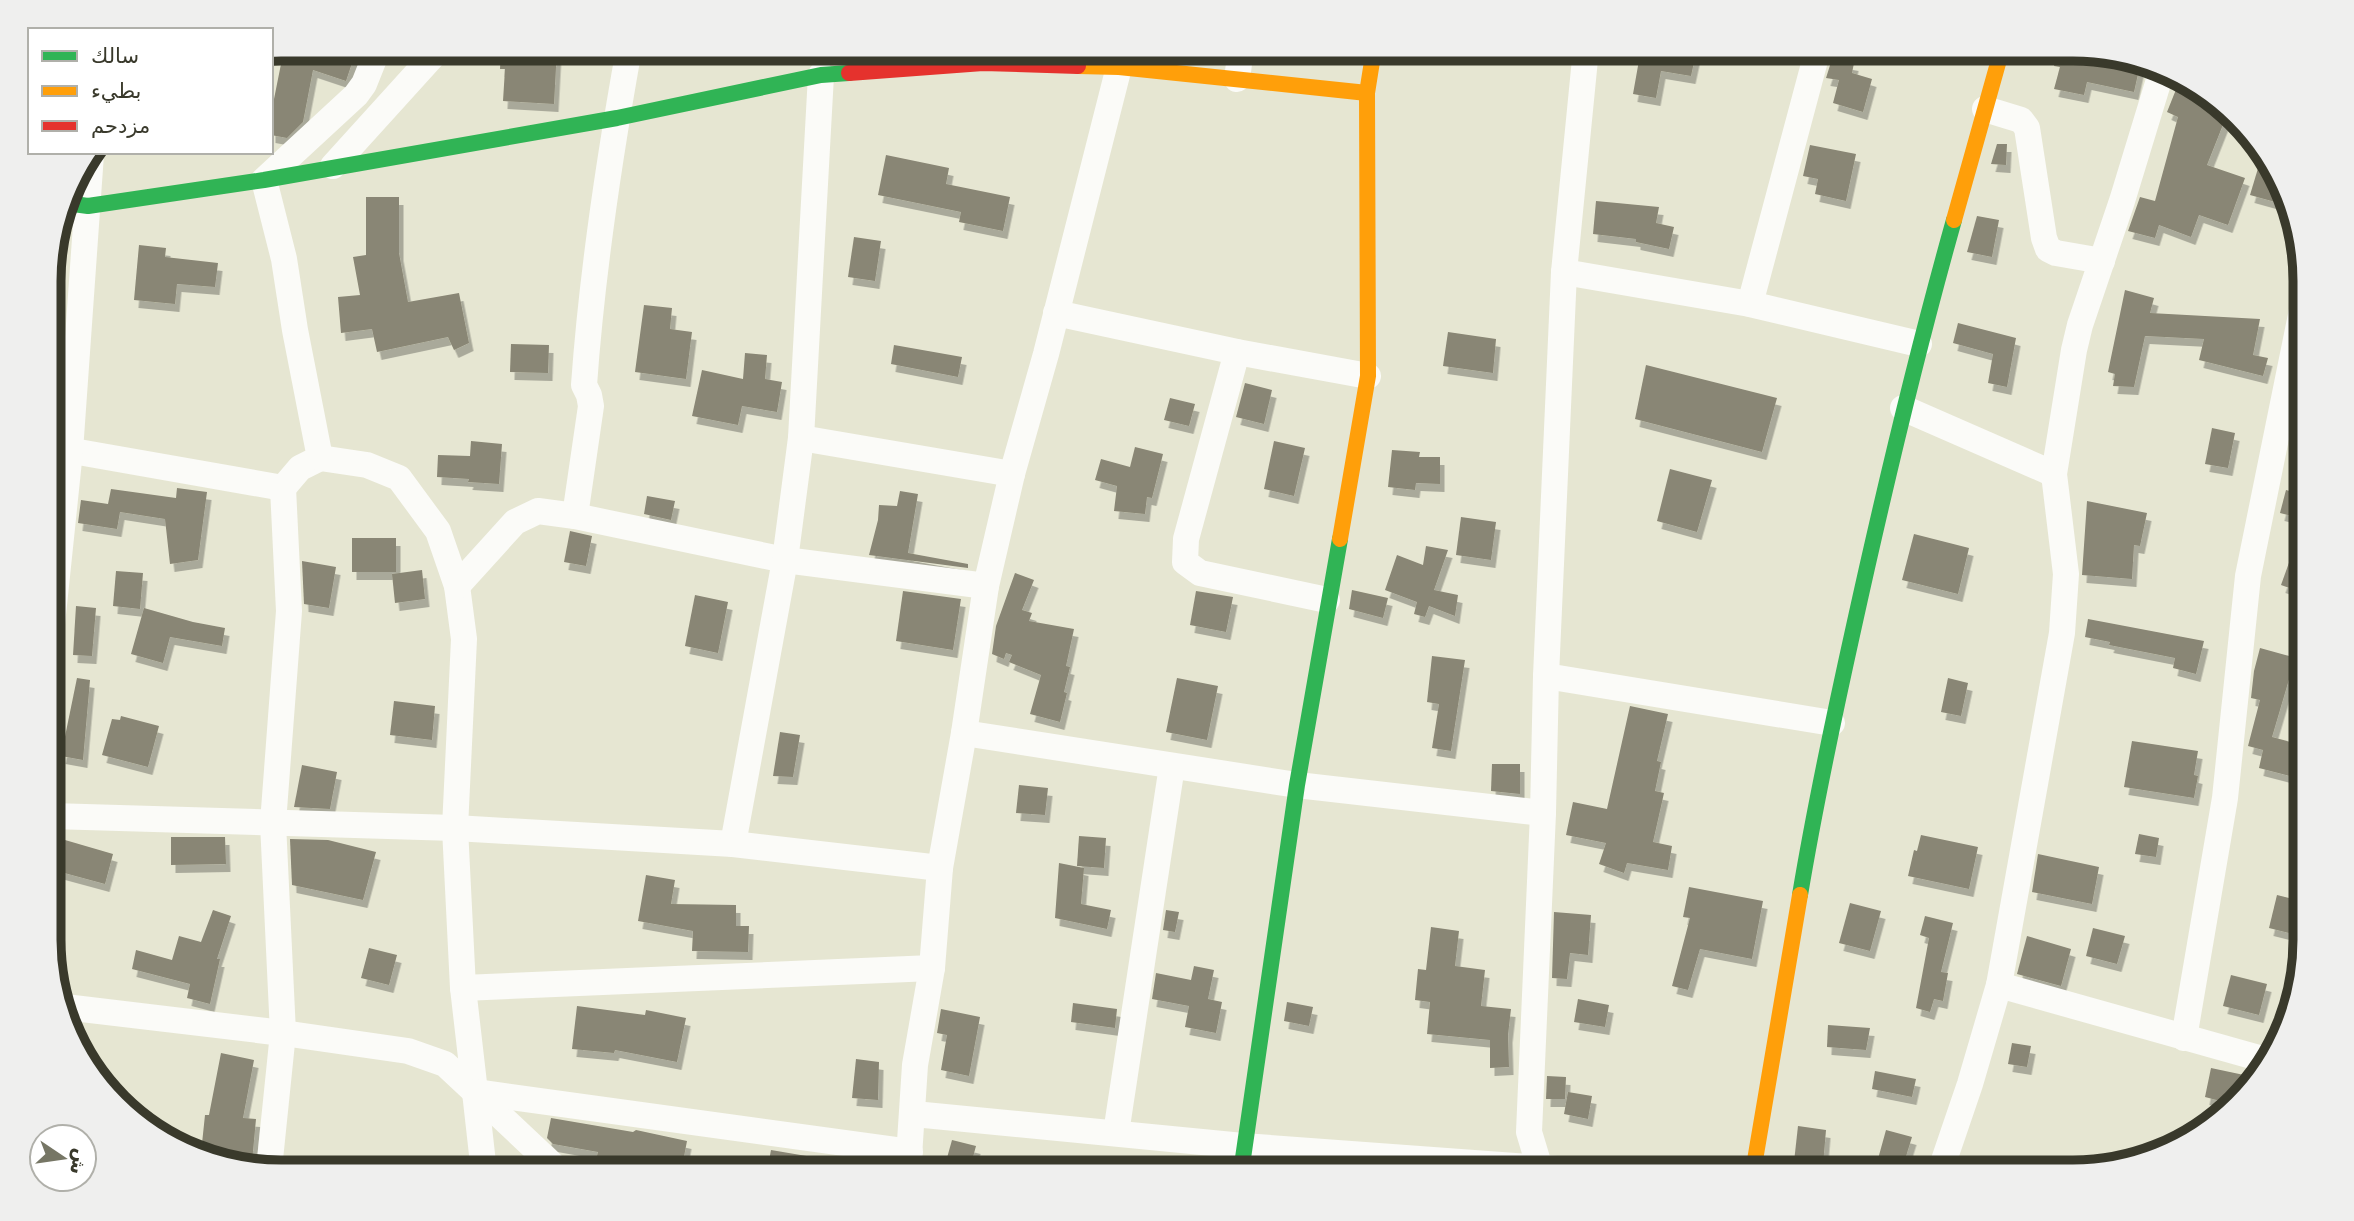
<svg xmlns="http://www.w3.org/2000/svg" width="2354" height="1221" viewBox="0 0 2354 1221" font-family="'DejaVu Sans','Noto Sans Arabic',sans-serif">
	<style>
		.building { fill: #898674; filter: url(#shadow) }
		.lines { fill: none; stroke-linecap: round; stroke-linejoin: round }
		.street { stroke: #fbfbf8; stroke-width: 26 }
		.fast { stroke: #30b455; stroke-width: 16 }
		.slow { stroke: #ff9f0a; stroke-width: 16 }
		.jam { stroke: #e5322d; stroke-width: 16 }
		.rim { fill: none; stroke: #39392b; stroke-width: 9 }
	</style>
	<defs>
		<filter id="shadow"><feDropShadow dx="4.5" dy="8" stdDeviation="0" flood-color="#0004"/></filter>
	</defs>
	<rect width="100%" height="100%" fill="#e6e6d2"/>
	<g class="building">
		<path d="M284 49H339L355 54 346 81 313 70 303 122 287 138 271 135V114Z"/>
		<path d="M501 49H557L554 104 503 101 505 69H500Z"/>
		<path d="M1641 49H1671L1696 53 1691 76 1661 71 1656 98 1633 94Z"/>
		<path d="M2058 49H2073L2140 65 2134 92 2087 82 2084 95 2054 89 2060 67 2054 66Z"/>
		<path d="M1832 59 1854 63 1852 73 1872 79 1863 112 1833 103 1839 80 1826 78Z"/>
		<path d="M2181 77 2226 117 2207 165 2245 178 2228 225 2199 215 2191 237 2159 225 2155 238 2128 231 2140 197 2155 201 2178 117 2167 112Z"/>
		<path d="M1997 144H2007L2006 165 1991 164Z"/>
		<path d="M1810 145 1856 154 1846 201 1815 194 1818 179 1803 176Z"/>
		<path d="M886 155 949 168 946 184 1010 197 1003 231 959 222 961 212 878 195Z"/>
		<path d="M2259 165 2272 169 2286 205 2250 195Z"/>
		<path d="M366 197H399V253L408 302 459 293 469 343 454 350 448 337 377 352 372 329 341 333 338 297 360 295 353 257 366 255Z"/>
		<path d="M1596 201 1659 207 1656 223 1674 227 1669 249 1636 242V239L1593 234Z"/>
		<path d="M1977 216 1999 220 1992 257 1967 252Z"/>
		<path d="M854 237 881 241 875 281 848 277Z"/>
		<path d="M139 245 166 248 165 257 218 263 215 287 177 284 175 304 134 300Z"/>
		<path d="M2125 290 2154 298 2150 313 2260 319 2253 355 2268 358 2263 376 2199 360 2204 339 2145 336 2134 387 2113 386 2115 374 2108 372Z"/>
		<path d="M644 305 672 308 670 329 692 332 686 379 635 372Z"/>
		<path d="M1958 323 2016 338 2007 387 1988 383 1993 354 1953 343Z"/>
		<path d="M1448 332 1496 339 1493 373 1443 366Z"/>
		<path d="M511 344 549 345 548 373 510 372Z"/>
		<path d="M894 345 962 357 958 377 891 364Z"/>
		<path d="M745 353 767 355 765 379 782 382 777 412 742 406 738 425 692 416 702 370 743 379Z"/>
		<path d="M1646 365 1777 398 1762 452 1635 419Z"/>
		<path d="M1245 383 1272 390 1264 424 1236 417Z"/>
		<path d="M1170 398 1195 404 1189 426 1164 420Z"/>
		<path d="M2298 408 2304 410V455L2289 452Z"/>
		<path d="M2212 428 2235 433 2228 468 2205 464Z"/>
		<path d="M471 441 502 444 499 484 468 482 469 479 437 477 438 455 470 456Z"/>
		<path d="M1274 441 1305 448 1294 496 1264 489Z"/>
		<path d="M1135 447 1163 454 1152 498 1147 497 1145 514 1114 511 1117 486 1095 480 1101 459 1130 467Z"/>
		<path d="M1392 450 1420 452 1419 457H1440V484L1416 483 1415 490 1388 487Z"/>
		<path d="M1670 469 1712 480 1697 532 1657 521Z"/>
		<path d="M177 488 207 492 198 560 170 564 165 519 120 512 117 529 78 523 81 500 108 504 111 489 176 498Z"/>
		<path d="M2286 490 2304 495V519L2280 513Z"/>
		<path d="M900 491 918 494 908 553 968 564V568L869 555 878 520 879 505 897 506Z"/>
		<path d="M647 496 675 501 671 520 644 514Z"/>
		<path d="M2087 501 2147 513 2140 546 2134 545 2132 579 2082 575Z"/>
		<path d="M1461 517 1496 522 1491 560 1456 555Z"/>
		<path d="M2301 529 2304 530V593L2281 585Z"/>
		<path d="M570 531 592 536 586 566 564 562Z"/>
		<path d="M1914 534 1969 548 1958 594 1902 580Z"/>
		<rect x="352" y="538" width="44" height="34"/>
		<path d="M1426 546 1448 550 1434 590 1458 595 1455 616 1429 606 1425 617 1414 614 1417 602 1385 590 1397 555 1423 565Z"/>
		<path d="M302 561 336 567 329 608 304 604Z"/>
		<path d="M422 570 425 599 395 603 392 574Z"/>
		<path d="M116 571 143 573 140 609 113 606Z"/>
		<path d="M1015 573 1034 580 1022 610 1032 613 1029 621 1074 629 1066 666 1070 667 1064 692 1067 693 1060 722 1030 714 1041 675 1009 662 1012 655 1006 653 1004 659 992 654 996 626Z"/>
		<path d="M1352 590 1388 598 1383 618 1349 609Z"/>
		<path d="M903 591 961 599 953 650 896 641Z"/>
		<path d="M1196 591 1233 597 1226 632 1190 625Z"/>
		<path d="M695 595 728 602 718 653 685 646Z"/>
		<path d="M76 606 96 608 92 656 73 655Z"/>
		<path d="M144 608 193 622 225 628 222 646 170 637 163 663 131 654Z"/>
		<path d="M2088 619 2204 641 2196 674 2173 668 2175 658 2109 645 2110 642 2085 637Z"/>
		<path d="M2260 648 2304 660V680L2290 676 2272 737 2298 744 2290 776 2259 768 2263 750 2248 746 2260 700 2251 698 2254 671Z"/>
		<path d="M1432 656 1465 660 1451 751 1432 748 1439 704 1427 702Z"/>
		<path d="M77 678 90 680 83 760 61 756Z"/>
		<path d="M1177 678 1218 686 1207 740 1166 732Z"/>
		<path d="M1948 678 1968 683 1961 716 1941 712Z"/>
		<path d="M394 701 435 706 432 740 390 735Z"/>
		<path d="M1630 706 1668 714 1657 761 1661 762 1655 791 1664 793 1653 842 1672 846 1668 870 1627 863 1624 873 1599 864 1606 843 1566 835 1573 802 1607 809Z"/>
		<path d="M121 716 159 726 148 767 102 755 112 719 120 720Z"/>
		<path d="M780 732 800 735 793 777 773 776Z"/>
		<path d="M2132 741 2198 751 2194 775 2198 776 2194 798 2124 787Z"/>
		<path d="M1492 764H1520V794L1491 791Z"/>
		<path d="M302 765 337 772 330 809 294 807Z"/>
		<path d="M1019 785 1048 788 1045 815 1016 813Z"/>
		<path d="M2139 834 2159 838 2156 857 2135 854Z"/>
		<path d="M1921 835 1978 847 1969 889 1908 876 1914 850 1917 851Z"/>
		<path d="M1079 836 1106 838 1104 868 1077 866Z"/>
		<path d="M171 837H225L226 864 171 865Z"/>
		<path d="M290 839 328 840 376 852 363 900 292 885Z"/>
		<path d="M65 840 113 854 105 884 57 871Z"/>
		<path d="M2038 854 2099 867 2092 904 2032 892Z"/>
		<path d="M1059 863 1084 868 1081 904 1111 910 1107 929 1055 918Z"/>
		<path d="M646 875 675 880 671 904 736 905V926H749L748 952 692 951 693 931 638 921Z"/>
		<path d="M1689 887 1763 901 1752 959 1700 949 1688 990 1672 986 1690 918 1683 917Z"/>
		<path d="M2277 895 2305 902V937L2269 928Z"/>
		<path d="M1850 903 1881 911 1870 951 1839 943Z"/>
		<path d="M213 910 231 916 217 959H220L210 1004 187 998 190 984 132 969 136 950 172 960 179 936 201 942Z"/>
		<path d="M1166 910 1179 912 1175 932 1163 930Z"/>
		<path d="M1554 912 1591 915 1588 955 1570 953 1567 979 1552 978Z"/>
		<path d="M1925 916 1953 923 1941 972 1948 973 1943 1001 1934 999 1930 1012 1916 1008 1929 938 1920 935Z"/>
		<path d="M1431 927 1459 931 1455 966 1485 970 1481 1006 1511 1009 1508 1035 1509 1067 1490 1068V1040L1427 1034 1430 1002 1415 1000 1418 969 1426 970Z"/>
		<path d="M2093 928 2125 936 2117 964 2086 956Z"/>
		<path d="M2027 936 2071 949 2061 986 2017 974Z"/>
		<path d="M369 948 397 955 389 985 361 978Z"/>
		<path d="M1194 966 1214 970 1208 999 1222 1002 1216 1033 1185 1027 1189 1006 1152 999 1156 973 1191 980Z"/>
		<path d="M2231 975 2267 984 2259 1015 2223 1006Z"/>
		<path d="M1578 999 1609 1005 1605 1027 1574 1022Z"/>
		<path d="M1287 1002 1313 1007 1309 1026 1284 1021Z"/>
		<path d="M1073 1003 1117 1009 1115 1028 1071 1022Z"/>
		<path d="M577 1006 645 1015 646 1010 686 1018 677 1062 615 1050 614 1053 572 1049Z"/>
		<path d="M941 1009 980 1017 969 1076 941 1070 947 1035 937 1033Z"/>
		<path d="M1828 1025 1870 1028 1866 1050 1827 1047Z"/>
		<path d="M2012 1043 2031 1046 2027 1067 2008 1064Z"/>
		<path d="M221 1053 254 1060 243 1118 256 1119 252 1162 233 1161 201 1153 205 1115H209Z"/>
		<path d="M856 1059 879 1062 878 1100 852 1098Z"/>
		<path d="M2211 1068 2244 1075 2242 1088 2228 1103 2205 1097Z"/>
		<path d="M1875 1071 1916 1079 1912 1097 1872 1089Z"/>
		<path d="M1547 1076 1566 1077 1565 1099H1546Z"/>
		<path d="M1568 1092 1592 1096 1588 1119 1564 1114Z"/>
		<path d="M551 1118 633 1132 636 1130 687 1141 681 1172H593L598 1152 553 1144 547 1138Z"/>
		<path d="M1798 1126 1826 1130 1823 1165 1794 1162Z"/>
		<path d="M1886 1130 1912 1137 1903 1166 1878 1159Z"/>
		<path d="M952 1140 976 1146 969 1172H943Z"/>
		<path d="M771 1150 836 1161V1172H767Z"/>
	</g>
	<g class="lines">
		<g class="street">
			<path d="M1237 79 1241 49"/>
			<path d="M1985 109 2021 120 2027 128 2044 238 2048 249 2056 253 2102 261"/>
			<path d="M333 166 439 49"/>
			<path d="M1564 272 1750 304 1919 344"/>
			<path d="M1750 304 1818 49"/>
			<path d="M1056 313 1237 352 1368 376"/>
			<path d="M1237 352 1186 539 1185 562 1200 573 1327 600"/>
			<path d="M1903 408 2054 474"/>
			<path d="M801 438 1012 474"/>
			<path d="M50 447 283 488 300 468 320 458 295 330 284 259 264 180 356 95 364 84 378 49"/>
			<path d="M320 458 367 465 399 478 438 531 457 586 464 639 455 828 463 988 475 1092 560 1172"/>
			<path d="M575 516 591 406 589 395 584 385C592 272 609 160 629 49"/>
			<path d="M457 586 515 522 538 511 575 516 785 560 986 586"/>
			<path d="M50 643 70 451 91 154"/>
			<path d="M1546 676 1832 723"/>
			<path d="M964 733 1297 785 1543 813"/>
			<path d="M51 816 455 828 733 844 940 868"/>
			<path d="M733 844 785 560 801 438 821 75"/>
			<path d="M1999 985 2266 1060"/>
			<path d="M463 988 932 968"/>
			<path d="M65 1007 283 1033 408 1051 445 1064 475 1092 910 1152"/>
			<path d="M2184 1038 2225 798 2248 576 2303 305"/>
			<path d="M475 1092 484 1172"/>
			<path d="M914 1114 1243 1146 1597 1172"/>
			<path d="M1116 1133 1172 766"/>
			<path d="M269 1169 283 1033 273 823 289 611 283 488"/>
			<path d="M908 1172 915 1065 932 968 940 868 964 733 986 586 1012 474 1046 354 1119 67"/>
			<path d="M1541 1172 1529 1132 1543 813 1546 676 1564 272 1586 49"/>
			<path d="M1940 1172 1970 1084 1999 985 2062 633 2066 574 2054 474 2074 350 2080 325 2122 201 2162 70"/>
		</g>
		<g class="fast">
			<path d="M66 203 88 206 264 180 617 118 821 75 849 73"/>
			<path d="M1800 895C1815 805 1834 716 1854 626 1884 490 1916 355 1954 220"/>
			<path d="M1241 1172 1297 785 1340 539"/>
		</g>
		<g class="slow">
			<path d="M1078 66 1119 67 1367 93"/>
			<path d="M1954 220 2002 49"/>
			<path d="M1340 539 1368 376 1367 93 1374 49"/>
			<path d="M1753 1172 1800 895"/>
		</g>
		<path class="jam" d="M849 73 983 63 1078 66"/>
	</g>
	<path d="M0 0H2354V1221H0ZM281 61H2073A220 220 0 0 1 2293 281V940A220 220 0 0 1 2073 1160H281A220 220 0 0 1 61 940V281A220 220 0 0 1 281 61Z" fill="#efefee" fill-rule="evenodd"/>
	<path class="rim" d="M281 61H2073A220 220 0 0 1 2293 281V940A220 220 0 0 1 2073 1160H281A220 220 0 0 1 61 940V281A220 220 0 0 1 281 61Z"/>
	<rect x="28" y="28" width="245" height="126" fill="#ffffff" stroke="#b0b0aa" stroke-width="2"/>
	<rect x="42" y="51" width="35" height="10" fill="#30b455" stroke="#b0b0aa" stroke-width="2"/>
	<text x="91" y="63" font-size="21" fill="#39392b">سالك</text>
	<rect x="42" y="86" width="35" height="10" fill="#ff9f0a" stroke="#b0b0aa" stroke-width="2"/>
	<text x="91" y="98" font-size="21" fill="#39392b">بطيء</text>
	<rect x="42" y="121" width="35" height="10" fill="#e5322d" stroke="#b0b0aa" stroke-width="2"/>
	<text x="91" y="133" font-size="21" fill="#39392b">مزدحم</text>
	<g transform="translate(63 1158) rotate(103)"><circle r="33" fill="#ffffff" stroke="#b0b0aa" stroke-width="2"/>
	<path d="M0-5L12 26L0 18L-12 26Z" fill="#767665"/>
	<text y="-10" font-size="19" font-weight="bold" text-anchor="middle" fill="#39392b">ش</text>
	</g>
</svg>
